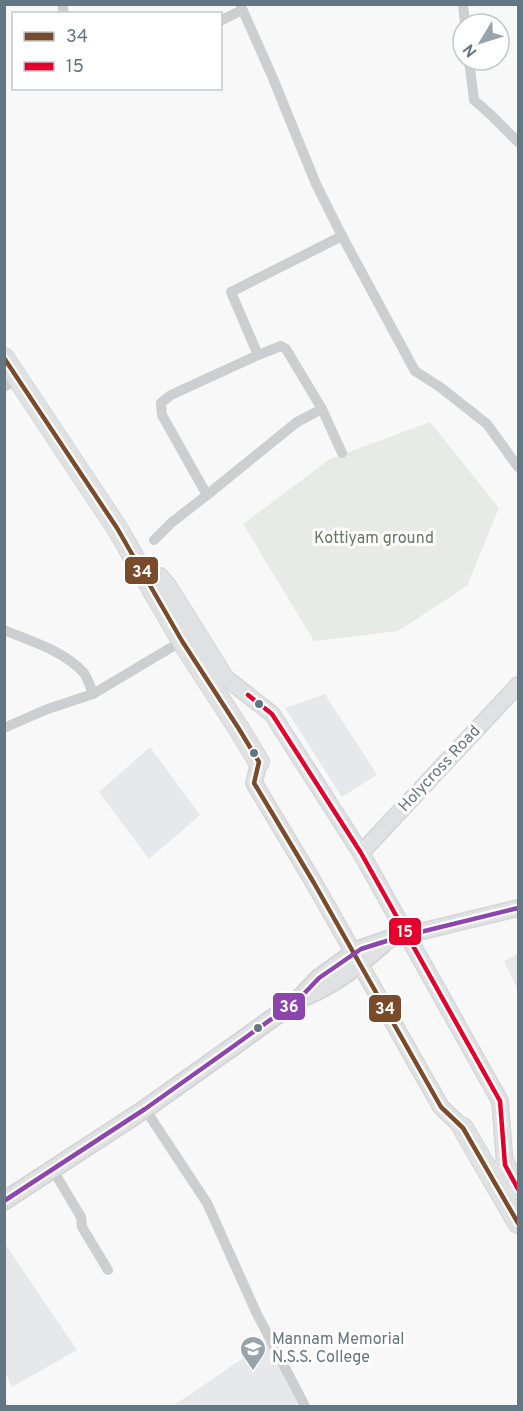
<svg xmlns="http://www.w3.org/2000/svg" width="523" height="1411" viewBox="0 0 523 1411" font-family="Overpass,sans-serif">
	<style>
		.built { fill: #e7e8e9 }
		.green { fill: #e7eae5 }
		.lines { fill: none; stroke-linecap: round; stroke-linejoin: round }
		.secondary-casing { stroke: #d5d6d7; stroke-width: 18 }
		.primary-casing { stroke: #d4d5d6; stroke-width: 20 }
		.highway-casing { stroke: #d4d5d5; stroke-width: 22 }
		.street { stroke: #cdcecf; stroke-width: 10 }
		.secondary { stroke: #e0e1e2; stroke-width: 15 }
		.primary { stroke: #e0e1e2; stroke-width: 16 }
		.highway { stroke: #e0e1e2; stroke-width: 20 }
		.bus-1-casing { stroke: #fff; stroke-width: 9 }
		.bus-2-casing { stroke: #fff; stroke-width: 9 }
		.bus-3-casing { stroke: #fff; stroke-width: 9 }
		.bus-1 { stroke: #7a4b2a; stroke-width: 4.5 }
		.bus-2 { stroke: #e4002b; stroke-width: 4.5 }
		.bus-3 { stroke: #8e44ad; stroke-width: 4.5 }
		.bus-dot { fill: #637683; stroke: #fff; stroke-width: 2 }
		.labels { text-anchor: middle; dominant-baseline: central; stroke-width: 6; stroke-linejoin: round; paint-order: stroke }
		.park-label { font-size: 16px; fill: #677a62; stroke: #fff }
		.street-label { font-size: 16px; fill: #637683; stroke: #fff }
		.poi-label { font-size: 16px; fill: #637683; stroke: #fff; text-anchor: start }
		.line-badge { stroke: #fff; stroke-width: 2 }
		.badge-label { font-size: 16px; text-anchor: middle; font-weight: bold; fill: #fff }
	</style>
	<rect width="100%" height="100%" fill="#f8f8f8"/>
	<g class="built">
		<path d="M325 694 377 775 342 797 285 708Z"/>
		<path d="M150 747 200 815 149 859 99 792Z"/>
		<path d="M518 954V990L504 961Z"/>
		<path d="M5 1244 77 1350 12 1387 5 1373Z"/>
		<path d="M268 1341 299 1406H173Z"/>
	</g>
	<path class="green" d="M430 422 499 508 467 586 398 631 314 641 243 524 330 459Z"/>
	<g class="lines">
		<defs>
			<g id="secondary">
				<path d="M221 674 272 714 361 853 500 1101 505 1165"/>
				<path d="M259 762 254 783 314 883 441 1107 463 1128"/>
				<path d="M361 853 518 685"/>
				<path d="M398 937 518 908"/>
			</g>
			<g id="primary">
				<path d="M304 997C334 985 358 966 382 945"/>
				<path d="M4 1201 145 1109 231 1048 298 1000 319 978 354 953 361 949 390 939"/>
			</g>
			<g id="highway">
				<path d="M4 358 117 528 182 641 239 729 259 762"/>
				<path d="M159 578 166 586 221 674"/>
				<path d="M463 1128 518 1223"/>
				<path d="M505 1165 518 1189"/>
			</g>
		</defs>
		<use href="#secondary" class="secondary-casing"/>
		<use href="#primary" class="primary-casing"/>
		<use href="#highway" class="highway-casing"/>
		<g class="street">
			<path d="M62 4 64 14"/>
			<path d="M240 4 272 76 316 184 342 236 415 371 440 387 487 424 518 467"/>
			<path d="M463 4 465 24"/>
			<path d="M220 21 242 10"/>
			<path d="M469 60 474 100 491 115 518 142"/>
			<path d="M258 355 281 346 286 349 322 409"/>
			<path d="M4 387 18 379"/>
			<path d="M207 495 297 422 322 409 342 453"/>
			<path d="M154 540 171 523 207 495 162 415 161 403 171 395 258 355 231 292 342 236"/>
			<path d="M4 630C30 641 64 651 83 672 88 678 90 686 93 694"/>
			<path d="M4 728 45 710 93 694 182 641"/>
			<path d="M145 1109 207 1203 256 1312 305 1406"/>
			<path d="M53 1170 81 1217 82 1227 108 1270"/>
		</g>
		<use href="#secondary" class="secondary"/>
		<use href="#primary" class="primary"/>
		<use href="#highway" class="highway"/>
		<defs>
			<path id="bus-1" d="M4 358 117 528 182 641 239 729 259 762 254 783 314 883 441 1107 463 1128 518 1223"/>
			<path id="bus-2" d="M248 695 272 714 361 853 500 1101 505 1165 518 1189"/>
			<path id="bus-3" d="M4 1201 145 1109 231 1048 298 1000 319 978 361 949 396 938 518 908"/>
		</defs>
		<use href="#bus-1" class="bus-1-casing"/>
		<use href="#bus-2" class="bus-2-casing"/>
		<use href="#bus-3" class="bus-3-casing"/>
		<use href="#bus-1" class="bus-1"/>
		<use href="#bus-2" class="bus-2"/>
		<use href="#bus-3" class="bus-3"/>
	</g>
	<defs>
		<symbol id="university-pin" viewBox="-11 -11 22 30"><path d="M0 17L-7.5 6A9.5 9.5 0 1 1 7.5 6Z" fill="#97a4ac" stroke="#fff"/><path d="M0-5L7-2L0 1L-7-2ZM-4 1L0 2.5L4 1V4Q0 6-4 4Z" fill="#fff"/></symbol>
	</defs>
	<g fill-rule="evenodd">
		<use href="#university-pin" x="238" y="1334" width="30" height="40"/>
	</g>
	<g class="bus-dot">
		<circle cx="259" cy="704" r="5"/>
		<circle cx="254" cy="753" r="5"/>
		<circle cx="258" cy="1028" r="5"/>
	</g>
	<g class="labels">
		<g class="park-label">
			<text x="374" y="539">Kottiyam ground</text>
		</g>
		<g class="street-label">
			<text transform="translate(440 769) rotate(-47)">Holycross Road</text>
		</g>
		<g class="poi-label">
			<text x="272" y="1340">Mannam Memorial<tspan x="272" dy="18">N.S.S. College</tspan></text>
		</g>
	</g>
	<g class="line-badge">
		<rect x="124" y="556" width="35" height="29" rx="6" fill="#7a4b2a"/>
		<rect x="388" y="917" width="34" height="29" rx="6" fill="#e4002b"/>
		<rect x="272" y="992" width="34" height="29" rx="6" fill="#8e44ad"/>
		<rect x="368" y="994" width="34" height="29" rx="6" fill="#7a4b2a"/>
	</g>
	<g class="badge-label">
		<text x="142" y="577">34</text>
		<text x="405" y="937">15</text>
		<text x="289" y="1012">36</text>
		<text x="385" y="1014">34</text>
	</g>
	<rect width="523" height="1411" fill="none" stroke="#637683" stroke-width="12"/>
	<rect x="12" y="12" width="210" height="78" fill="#ffffff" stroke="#c1c8cd" stroke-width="1.5"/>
	<rect x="24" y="32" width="30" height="9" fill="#7a4b2a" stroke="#c1c8cd" stroke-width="1.5"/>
	<text x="66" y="42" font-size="18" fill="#637683">34</text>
	<rect x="24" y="62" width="30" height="9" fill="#e4002b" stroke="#c1c8cd" stroke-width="1.5"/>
	<text x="66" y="72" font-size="18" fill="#637683">15</text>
	<g transform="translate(481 42) rotate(232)"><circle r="28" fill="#ffffff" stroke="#c1c8cd" stroke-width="1.5"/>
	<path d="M0-4.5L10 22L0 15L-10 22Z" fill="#97a4ac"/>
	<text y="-9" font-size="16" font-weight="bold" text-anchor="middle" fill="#637683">N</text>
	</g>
</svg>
